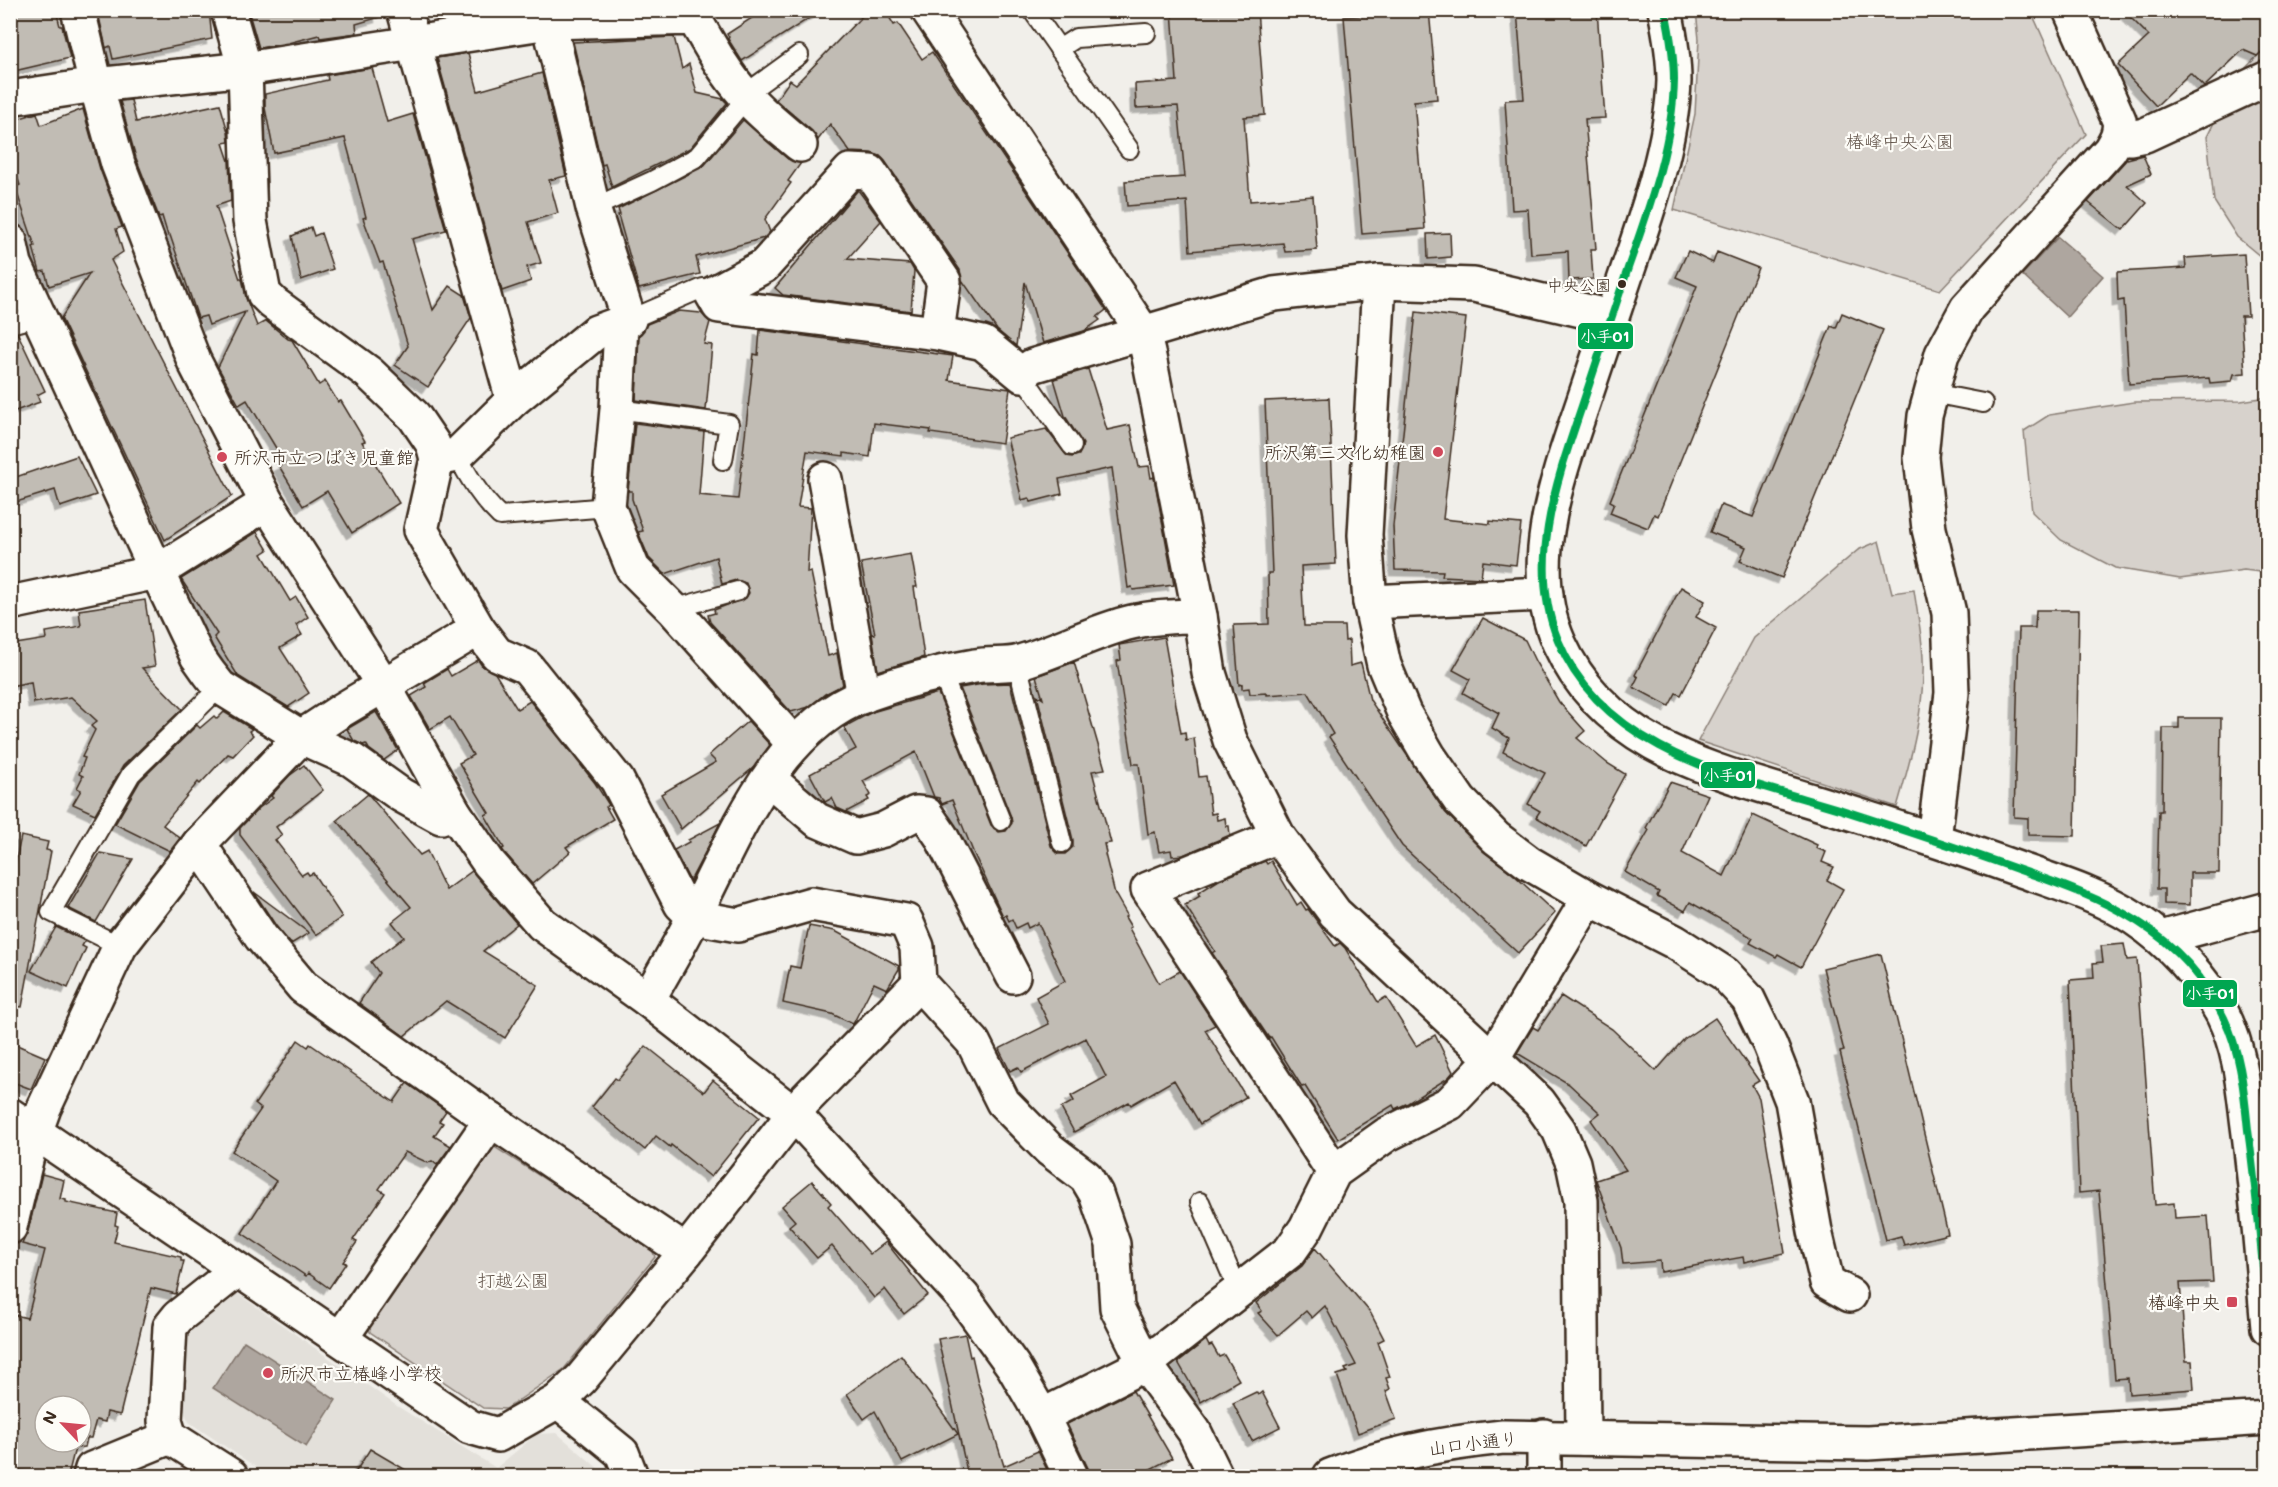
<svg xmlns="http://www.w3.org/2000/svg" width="2278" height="1487" viewBox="0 0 2278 1487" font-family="Mali,'Klee One',sans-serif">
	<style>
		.built { fill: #e3e0da }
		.green { fill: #d7d2cc; stroke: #897e75; stroke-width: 1.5 }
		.water { fill: #aea69f; stroke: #80746b; stroke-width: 1.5 }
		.building { fill: #c1bcb4; stroke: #3b2a1e; stroke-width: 1.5; fill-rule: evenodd; filter: url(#shadow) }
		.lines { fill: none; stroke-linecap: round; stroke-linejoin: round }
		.service-casing { stroke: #3b2a1e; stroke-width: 22 }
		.minor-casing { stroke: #3b2a1e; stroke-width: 38 }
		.tertiary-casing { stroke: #3b2a1e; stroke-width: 38 }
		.service { stroke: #fdfcf7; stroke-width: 18 }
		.minor { stroke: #fdfcf7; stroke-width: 33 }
		.tertiary { stroke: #fdfcf7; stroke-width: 33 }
		.bus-1-casing { stroke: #fdfcf7; stroke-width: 12 }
		.bus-1 { stroke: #00a651; stroke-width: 8 }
		.bus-dot { fill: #3b2a1e; stroke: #fdfcf7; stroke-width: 2 }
		.poi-dot { fill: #d1495b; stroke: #fdfcf7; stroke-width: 2 }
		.labels { text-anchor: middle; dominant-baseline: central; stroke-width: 4.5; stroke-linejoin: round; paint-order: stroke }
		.bus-label { font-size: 16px; fill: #3b2a1e; stroke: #fdfcf7; text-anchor: end }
		.park-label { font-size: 18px; fill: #62544a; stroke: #fdfcf7 }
		.poi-label { font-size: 18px; fill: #3b2a1e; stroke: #fdfcf7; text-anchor: end }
		.street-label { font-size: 18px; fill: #3b2a1e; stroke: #fdfcf7 }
		.line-badge { stroke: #fdfcf7; stroke-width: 2 }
		.badge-label { font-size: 16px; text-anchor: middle; font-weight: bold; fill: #fff }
	</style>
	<defs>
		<filter id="shadow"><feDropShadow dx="-5.5" dy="5.5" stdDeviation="0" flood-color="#0004"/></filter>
	</defs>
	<rect width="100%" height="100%" fill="#f1efea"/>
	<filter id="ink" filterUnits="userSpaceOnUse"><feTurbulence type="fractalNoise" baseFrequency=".0167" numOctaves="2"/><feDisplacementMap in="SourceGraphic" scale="12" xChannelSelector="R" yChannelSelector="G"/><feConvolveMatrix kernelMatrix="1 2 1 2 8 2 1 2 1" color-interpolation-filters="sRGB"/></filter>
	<g filter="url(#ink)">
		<path class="built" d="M238 1294 397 1406 496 1468 537 1434 557 1433 607 1476H269L189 1422 184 1411 186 1340 193 1324 228 1295Z"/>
		<g class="green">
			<path d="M1696 11H2031L2086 134 1940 290 1674 210 1695 114 1699 39Z"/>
			<path d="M2267 46V262L2237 237 2214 201 2207 137 2236 78Z"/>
			<path d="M2267 397V573L2244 570 2180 579 2115 568 2061 540 2032 512 2024 431 2049 415 2134 402 2241 401Z"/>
			<path d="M1879 541 1892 593 1914 590C1917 612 1922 635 1923 658 1925 708 1911 759 1897 807L1698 741 1754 638 1858 550Z"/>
			<path d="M490 1144 651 1247 655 1257 564 1369 506 1409 483 1408 370 1332 368 1318Z"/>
		</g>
		<g class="water">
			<path d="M2058 237 2103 276 2067 317 2022 275Z"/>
			<path d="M244 1341 336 1400 306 1447 213 1388Z"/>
		</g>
		<g class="building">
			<path d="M10 10H56L60 26H62L70 58 10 72Z"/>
			<path d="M100 10H209L212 39 113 59 110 46 106 48 99 17 102 16Z"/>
			<path d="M248 10H379L380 17 356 24 357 33 320 38 319 35 288 43 259 48Z"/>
			<path d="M443 10H457L459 17 438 20Z"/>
			<path d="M764 10H822L742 61 728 39 729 37 727 34Z"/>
			<path d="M868 10H885L894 25 898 23 922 59 932 52 1106 310 1097 317 1100 320 1084 331 1043 343 1025 282 1016 346 997 330 962 280 960 270 885 161 880 156 871 153 850 152 830 124 818 140 812 131 776 100 790 80 796 84Z"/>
			<path d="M1172 10H1257L1265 115 1244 117 1250 201 1313 196 1317 250 1285 252 1283 243 1190 251 1187 201 1127 206 1125 181 1185 177 1178 106 1136 108 1135 84 1177 81Z"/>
			<path d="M1366 10H1429L1437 99 1414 101 1425 229 1362 234 1344 17 1367 15Z"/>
			<path d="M1517 10H1597L1605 118 1585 119 1596 249H1591L1593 279 1569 280 1568 251 1531 254 1528 209 1512 210 1505 100 1524 99Z"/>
			<path d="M2123 10H2268V46L2257 56 2243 50 2204 87 2190 73 2156 106 2118 65 2149 36Z"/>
			<path d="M674 37 682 69 689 64 697 93 723 99 727 103 690 148 612 187 605 164 602 165 573 42Z"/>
			<path d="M468 53 478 91 542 73 566 176 549 180 558 213 528 222 541 263 527 267 531 281 502 291 437 58Z"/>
			<path d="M372 68 387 122 413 114 446 230 412 239 433 310 450 286 464 295 471 318 444 358 446 360 428 387 395 365 408 346 383 262 380 263 363 218 366 217 345 138 274 153 265 108V94L328 80 327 75Z"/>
			<path d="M131 100 136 122 220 104 228 132 229 142 223 143 229 161 231 201 216 206 240 279 241 278 243 282 246 298 257 326 266 321 288 339 292 340 319 385 325 381 338 402 341 401 365 441 362 442 399 503 352 533 327 491 303 506 279 466 285 463 247 400 239 405 218 367 245 312 209 325 206 316 198 318 170 235 168 236 162 216 159 217 136 158 120 101Z"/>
			<path d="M83 109 100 169 122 227 116 229 123 252 111 260 232 496 165 540 61 318 90 273 49 286 45 271 40 272 33 247 35 246 15 187 20 185 10 156V121L37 113 41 125Z"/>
			<path d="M743 120 788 159 801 163 788 181 791 183 765 219 770 232 764 238 696 257 700 274 639 289 618 215H620L618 209 703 167Z"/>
			<path d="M2143 155 2151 174 2127 185 2147 203 2123 230 2088 202 2127 159Z"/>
			<path d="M858 190 881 221 847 259 910 264 914 271 911 311 783 295 775 288Z"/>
			<path d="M311 227 314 236 321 233 333 269 301 280 292 236Z"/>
			<path d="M1450 233 1451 257 1428 259 1427 234Z"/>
			<path d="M1688 251 1713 263 1717 252 1758 268 1658 516 1654 514 1648 528 1610 513 1614 503 1610 501 1697 286 1676 277Z"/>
			<path d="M2244 254 2248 316H2241L2245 373 2234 374 2232 381 2210 383 2209 378 2129 384 2124 300 2118 301 2117 272 2186 268 2185 258Z"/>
			<path d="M679 311 701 313 710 322 704 344 712 345 706 410 636 400 639 335 647 324Z"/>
			<path d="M1416 312 1466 318 1443 519 1490 524V521L1521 524 1516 565 1483 561 1481 578 1442 576 1443 571 1395 570 1393 526Z"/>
			<path d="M1842 313 1883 330 1782 578 1740 561 1746 547 1710 532 1721 505 1753 517 1831 326 1836 328Z"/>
			<path d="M760 330 953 356 949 380 1010 389 1002 443 930 433 931 430 874 423 870 457 844 453V456L807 451 798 507 811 508 807 573 811 572 828 656 837 653 843 685 825 694 809 707 791 712 710 622 708 615 715 613 714 610 746 598 749 593 746 583 736 580 722 584 716 557 665 574 649 558 638 532 643 531 632 499V491H628L635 423 704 432 699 495 738 499 754 354 758 355Z"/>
			<path d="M18 334 45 391 37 395 40 402 10 413V335Z"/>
			<path d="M1088 369 1107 430 1130 425 1139 467 1149 466 1151 478 1154 477 1174 585 1133 590 1132 587 1128 588 1112 468 1059 479 1062 494 1031 502 1029 498 1022 500 1007 438 1046 429 1067 456 1072 457 1079 455 1083 444 1065 416 1054 379Z"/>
			<path d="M1329 398 1336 564 1301 566 1304 626H1344L1345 641 1349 640 1350 666 1361 663 1370 700 1445 812 1483 851 1513 874 1555 913 1518 953 1402 846 1329 737 1333 734 1308 692 1267 695V693L1250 694 1249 688 1242 689V684L1239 685 1234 625 1269 624 1268 573H1272L1265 401Z"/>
			<path d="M77 456 96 495 60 507 55 490 10 504V479Z"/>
			<path d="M257 532 268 550 262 554 290 601 296 597 308 617 296 625 302 635 280 648 309 693 288 707 238 676 214 637 217 634 181 579Z"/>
			<path d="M911 554 917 587H914L924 657 878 671 872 634H875L861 563Z"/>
			<path d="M1681 587 1705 601 1696 617 1716 628 1681 695 1676 693 1669 706 1633 687 1638 677 1635 675Z"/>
			<path d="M145 600 155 666 142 668 182 709 123 766 95 814 73 804 81 790 77 788 83 776 79 774 85 758 82 757 95 730 91 726 97 721 71 697 34 703 31 682 10 686V645L47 639 46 632 81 626 79 610Z"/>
			<path d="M2036 610H2079L2075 836 2028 835V818L2014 817 2019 628H2035Z"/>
			<path d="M1483 618 1525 640 1535 661 1559 702 1585 731 1577 738 1607 763 1625 774 1586 846 1536 817 1540 811 1528 804 1545 773 1503 752 1509 738 1492 728 1499 713 1463 693 1470 679 1453 670Z"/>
			<path d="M1164 637 1181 733 1185 732 1186 740 1194 738 1199 777 1206 776 1211 814 1216 813 1217 820 1225 818 1226 826H1229L1230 835 1183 855 1172 856 1171 850 1159 852 1155 832 1148 834 1139 764H1133L1117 661 1121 660 1119 645Z"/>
			<path d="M478 660 482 666 495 673 517 709 530 701 595 783 609 805 606 807 613 819 566 847 570 852 532 884 504 852 502 849 504 848 485 815 489 813 459 763 473 755 450 717 430 729 411 696 426 687 424 683 447 669 451 676Z"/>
			<path d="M1074 662 1105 769 1092 771 1111 843 1104 844 1106 853 1105 854 1115 894 1127 915 1125 917 1131 927 1129 928 1159 983 1180 971 1215 1025 1205 1030 1246 1097 1200 1124 1174 1080 1131 1105 1129 1102 1074 1132 1061 1108 1074 1101 1071 1096 1106 1077 1086 1038 1021 1072 1018 1067 1010 1071 999 1049 1049 1024 1036 997 1065 981 1038 923 1028 928 1026 923 1016 928 1012 919 1009 921 1006 915 1003 916 974 854 952 800 942 804 939 798 934 797 916 752 863 781 871 795 867 797 869 800 846 812 837 808 832 798 825 802 810 774 856 749 844 727 872 712 938 693 991 825 999 832 1006 831 1012 823 1011 817 960 688 983 684 1010 683 1051 846 1058 854H1065L1073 847V840L1037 695 1043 699 1036 676Z"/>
			<path d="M224 712 252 729 249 731 253 735 233 756 228 754 200 784 198 782 163 825 180 838 170 851 115 824 140 781 197 725 200 728 214 716 217 719Z"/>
			<path d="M376 712 398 750 384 760 369 749 366 744 363 745 354 741 347 729Z"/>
			<path d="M2179 718H2221L2219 873H2190V905L2164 904V889H2157L2159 811H2162L2163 728H2179Z"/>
			<path d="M748 721 770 745 754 767 681 829 661 794 716 762 709 755Z"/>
			<path d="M304 765 323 790 276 827 282 835 275 840 302 875 307 872 309 875 313 873 342 917 316 935 240 835V828L259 808 273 798 271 796 289 776Z"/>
			<path d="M1670 782 1708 795 1682 853 1724 876 1753 815 1817 845 1816 848 1826 852 1822 862 1834 867 1827 880 1843 889 1801 967 1778 954 1776 957 1750 943 1753 938 1690 902 1685 911 1657 896 1659 892 1625 872 1649 830 1646 828Z"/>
			<path d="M368 794 420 855 427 851 446 890 472 871 517 924 483 951 538 985 505 1038 446 1001 404 1036 359 1003 379 973 371 962 404 937 392 922 411 907 337 820Z"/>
			<path d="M720 823 709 845 690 881 674 850 689 842 688 840Z"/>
			<path d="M21 836 48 842 46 850 51 851 22 1007 10 1006V889Z"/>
			<path d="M100 853 133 859 96 922 68 908Z"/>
			<path d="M1265 861 1267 864 1271 861 1297 905 1301 902 1306 910 1308 909 1335 946 1340 943 1345 948 1378 1002 1386 997 1416 1046 1435 1035 1453 1072 1448 1078 1408 1103 1395 1109 1393 1105 1338 1139 1305 1086 1302 1087 1271 1037 1269 1038 1212 953 1215 951 1185 905 1200 896 1198 893 1219 880Z"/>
			<path d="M254 892 309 933 291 944 276 926Z"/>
			<path d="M809 926 835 931 899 966V969L887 989 874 983 853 1024 832 1014 783 1003 790 966 800 968Z"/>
			<path d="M56 927 85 941 82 946 86 948 68 988 31 971Z"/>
			<path d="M2124 944 2127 960 2137 959 2155 1205 2174 1203 2175 1218 2208 1216 2213 1282 2180 1283 2186 1361H2192L2194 1389 2129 1394 2128 1378 2115 1379 2099 1191 2079 1193 2070 980 2094 978 2093 963 2103 962 2101 946Z"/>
			<path d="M1881 954 1948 1234 1904 1245 1901 1236 1886 1240 1840 1052 1844 1051 1823 968Z"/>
			<path d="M1561 996 1612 1029 1656 1071 1684 1039 1715 1018 1759 1081 1752 1085 1759 1098 1785 1253 1744 1262 1743 1257 1661 1272 1660 1261 1623 1264 1621 1248 1596 1180 1626 1170 1591 1120 1600 1113 1569 1084 1517 1053 1533 1027 1538 1030Z"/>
			<path d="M298 1040 308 1047 310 1044 394 1102 407 1083 446 1111 439 1121 443 1123 434 1136 451 1146 437 1165 432 1161 428 1163 405 1152 379 1189 385 1193 353 1240 357 1242 343 1262 346 1263 329 1288 308 1273 306 1276 242 1233 276 1181 232 1151 261 1109 255 1104Z"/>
			<path d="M10 1042 45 1057 31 1089 10 1081Z"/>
			<path d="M646 1046 704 1092 713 1080 759 1117 711 1177 671 1145 670 1147 656 1136 645 1150 592 1107 615 1078 618 1080Z"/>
			<path d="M42 1174 64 1180 60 1199 66 1200V1202L117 1213 115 1225 118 1226 114 1242 181 1257V1261H184L176 1294 151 1288 120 1415 107 1412 105 1422 96 1420 91 1438H87L85 1447 75 1448 68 1476H44L10 1468V1335L15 1315 27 1318 29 1312 45 1250 22 1244 28 1231ZM45 1406H81V1442H45Z"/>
			<path d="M812 1181 831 1203 828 1206 870 1254 886 1242 928 1295 904 1314 885 1289 874 1298 832 1246 817 1258 789 1226 795 1221 782 1206Z"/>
			<path d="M1315 1248 1370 1312 1384 1339 1378 1342 1390 1377 1386 1378 1390 1389 1386 1391 1396 1419 1358 1433 1337 1375 1347 1372 1345 1369 1356 1365 1325 1306 1312 1318 1306 1311 1278 1335 1258 1313 1262 1311 1256 1303 1302 1266Z"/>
			<path d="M965 1334 970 1357 972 1356 978 1383 1004 1466 1038 1451 1049 1474 1045 1476H968L938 1339Z"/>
			<path d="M1206 1340 1209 1346 1212 1345 1219 1357 1224 1355 1239 1380 1201 1402 1178 1362Z"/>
			<path d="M901 1355 958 1434 902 1462 875 1411 864 1419 847 1394Z"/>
			<path d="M1133 1391 1172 1458 1137 1476H1090L1088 1468 1067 1424Z"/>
			<path d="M1256 1392 1258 1395 1262 1392 1280 1427 1252 1441 1233 1403Z"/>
			<path d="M370 1449 416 1476H353Z"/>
		</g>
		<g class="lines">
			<defs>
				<g id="service">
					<path d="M1032 10 1129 149"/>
					<path d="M1059 49 1076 38 1146 33"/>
					<path d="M744 95 799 55"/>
					<path d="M593 208 652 181 697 157 747 97"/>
					<path d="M629 320 703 288 712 294"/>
					<path d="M10 324 40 316"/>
					<path d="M1022 375 1072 446"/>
					<path d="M1932 393 1983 403"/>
					<path d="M617 409 729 424 723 460"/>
					<path d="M457 455C469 478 481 498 500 516L608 507"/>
					<path d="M673 609 738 591"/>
					<path d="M1017 663 1062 843"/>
					<path d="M941 671 1001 821"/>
					<path d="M120 946 51 912 131 774 220 687"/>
					<path d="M1200 1202 1239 1292"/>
				</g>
				<g id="minor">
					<path d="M78 10 96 85 118 164 194 361 267 503 384 686 454 812 489 863 542 924 648 1000 794 1114 963 1297 1013 1366 1042 1416 1071 1476"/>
					<path d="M228 10 245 69 250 221 264 294 273 303 369 373 414 416 433 444 437 459 421 530 478 629 497 654 527 667 617 780 681 904 694 917 738 925 811 904 906 921 917 947 919 983 973 1042 1003 1102 1049 1149 1086 1177 1096 1194 1113 1244 1117 1308 1145 1364 1194 1431 1216 1476"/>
					<path d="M404 10 513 400"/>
					<path d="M928 10 1143 332 1149 357 1200 616 1209 673 1230 740 1278 836 1335 913 1539 1102 1559 1130 1573 1163 1581 1201 1583 1438"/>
					<path d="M10 98 96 85 245 69 549 22 694 18C709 44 724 72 745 95 761 114 781 129 800 145"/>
					<path d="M2118 137 2130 138 2145 135 2268 78"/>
					<path d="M10 241 15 264 157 572 197 656 209 673 220 687 301 737 352 760 401 795 441 817 454 812"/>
					<path d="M1379 282 1365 535 1370 602 1384 665 1404 713 1429 756 1460 801 1496 838 1529 863 1589 898 1675 942 1725 974 1748 999 1770 1045 1792 1101 1815 1231 1827 1282 1850 1295"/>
					<path d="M621 323 617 409 608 507 633 569 673 609 794 744"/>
					<path d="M937 333 719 306 712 294 764 266 850 171 870 172 944 281 937 333 983 343 1022 375 1032 366 1274 294 1379 282 1474 285 1611 317"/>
					<path d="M437 459 457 455 513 400 596 332 629 320 593 208 549 22"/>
					<path d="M825 479 864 696"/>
					<path d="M1370 602 1546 594"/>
					<path d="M10 603 157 572 267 503"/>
					<path d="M769 779 817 820 856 837 883 830 916 813 926 814 941 836 1013 976"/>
					<path d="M1278 836 1148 889 1334 1172"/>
					<path d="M1934 839 1952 693 1949 613 1929 529 1921 457 1925 416 1942 354 1967 308 2110 150C2116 140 2121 132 2119 120L2070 10"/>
					<path d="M199 844 261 937 303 987 491 1120"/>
					<path d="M2161 938 2268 909"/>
					<path d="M648 1000C663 972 680 945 694 916 735 837 775 729 865 695 901 682 938 672 975 666 989 663 1007 666 1020 662 1058 651 1094 631 1132 622 1153 617 1178 616 1200 616"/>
					<path d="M10 1115 470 1427 498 1435 558 1401 581 1379 686 1252 804 1101 919 983"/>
					<path d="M10 1227 28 1152 44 1108 120 946 199 844 301 737 342 710 478 629"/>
					<path d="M341 1338 491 1120 686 1252"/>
					<path d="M1042 1416 1145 1364 1290 1251 1306 1228 1334 1172 1386 1135 1450 1103 1492 1059 1589 898"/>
					<path d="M90 1476 92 1469 170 1437"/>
					<path d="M231 1476 170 1437 165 1421 170 1327 178 1317 237 1270"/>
					<path d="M1544 1476V1436"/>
				</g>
				<g id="tertiary">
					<path d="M1665 10C1670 34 1674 57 1674 81 1672 141 1648 211 1628 269 1613 313 1598 358 1583 403 1558 477 1524 566 1559 643 1602 738 1693 765 1786 793 1865 817 1943 842 2021 870 2058 883 2101 896 2134 918 2170 942 2203 977 2223 1015 2241 1052 2243 1087 2248 1126 2257 1193 2262 1261 2268 1328"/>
					<path d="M558 1401 622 1453 631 1476"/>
					<path d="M1330 1476C1385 1454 1444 1443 1503 1437L1868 1443 2268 1418"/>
				</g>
			</defs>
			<use href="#service" class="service-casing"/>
			<use href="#minor" class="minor-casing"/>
			<use href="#tertiary" class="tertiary-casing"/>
			<use href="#service" class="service"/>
			<use href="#minor" class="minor"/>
			<use href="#tertiary" class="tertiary"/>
			<defs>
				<path id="bus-1" d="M1665 10C1670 33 1674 57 1674 80 1673 144 1649 208 1628 268 1612 315 1597 362 1581 409 1556 483 1527 564 1558 640 1604 753 1738 778 1842 810 1901 829 1959 848 2017 869 2104 899 2182 929 2224 1018 2241 1053 2244 1092 2248 1130 2257 1194 2262 1258 2268 1322"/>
			</defs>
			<use href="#bus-1" class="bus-1-casing"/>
			<use href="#bus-1" class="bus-1"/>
		</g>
	</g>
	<circle class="bus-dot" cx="1622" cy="284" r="5"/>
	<g class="poi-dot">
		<circle cx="1438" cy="452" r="6"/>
		<circle cx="222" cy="457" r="6"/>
		<rect x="2226" y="1296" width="12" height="12" rx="3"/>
		<circle cx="268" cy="1373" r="6"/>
	</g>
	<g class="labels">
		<g class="bus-label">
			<text x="1611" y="284">中央公園</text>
		</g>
		<g class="park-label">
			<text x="1900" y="141">椿峰中央公園</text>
			<text x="513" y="1280">打越公園</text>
		</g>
		<g class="poi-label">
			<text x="1426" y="452">所沢第三文化幼稚園</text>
			<text x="234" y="457" text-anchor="start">所沢市立つばき児童館</text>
			<text x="2220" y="1302">椿峰中央</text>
			<text x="280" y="1373" text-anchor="start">所沢市立椿峰小学校</text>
		</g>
		<g class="street-label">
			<text transform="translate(1473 1443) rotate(-7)">山口小通り</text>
		</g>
	</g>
	<g class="line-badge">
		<rect x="1577" y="322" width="57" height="28" rx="6" fill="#00a651"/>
		<rect x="1700" y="761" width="56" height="28" rx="6" fill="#00a651"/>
		<rect x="2182" y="979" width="56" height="29" rx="6" fill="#00a651"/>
	</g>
	<g class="badge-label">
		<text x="1605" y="342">小手01</text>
		<text x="1728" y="781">小手01</text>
		<text x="2210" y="999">小手01</text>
	</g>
	<rect width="2278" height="1487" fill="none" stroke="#fdfcf7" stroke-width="36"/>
	<rect x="18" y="18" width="2242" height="1451" fill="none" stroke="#3b2a1e" stroke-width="2" filter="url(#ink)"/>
	<g transform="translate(63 1424) rotate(296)"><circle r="28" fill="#fdfcf7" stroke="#afa8a0" stroke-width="1.5"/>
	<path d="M0-4.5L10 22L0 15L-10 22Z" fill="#d1495b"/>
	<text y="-9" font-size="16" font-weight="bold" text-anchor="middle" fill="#3b2a1e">N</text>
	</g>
</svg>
